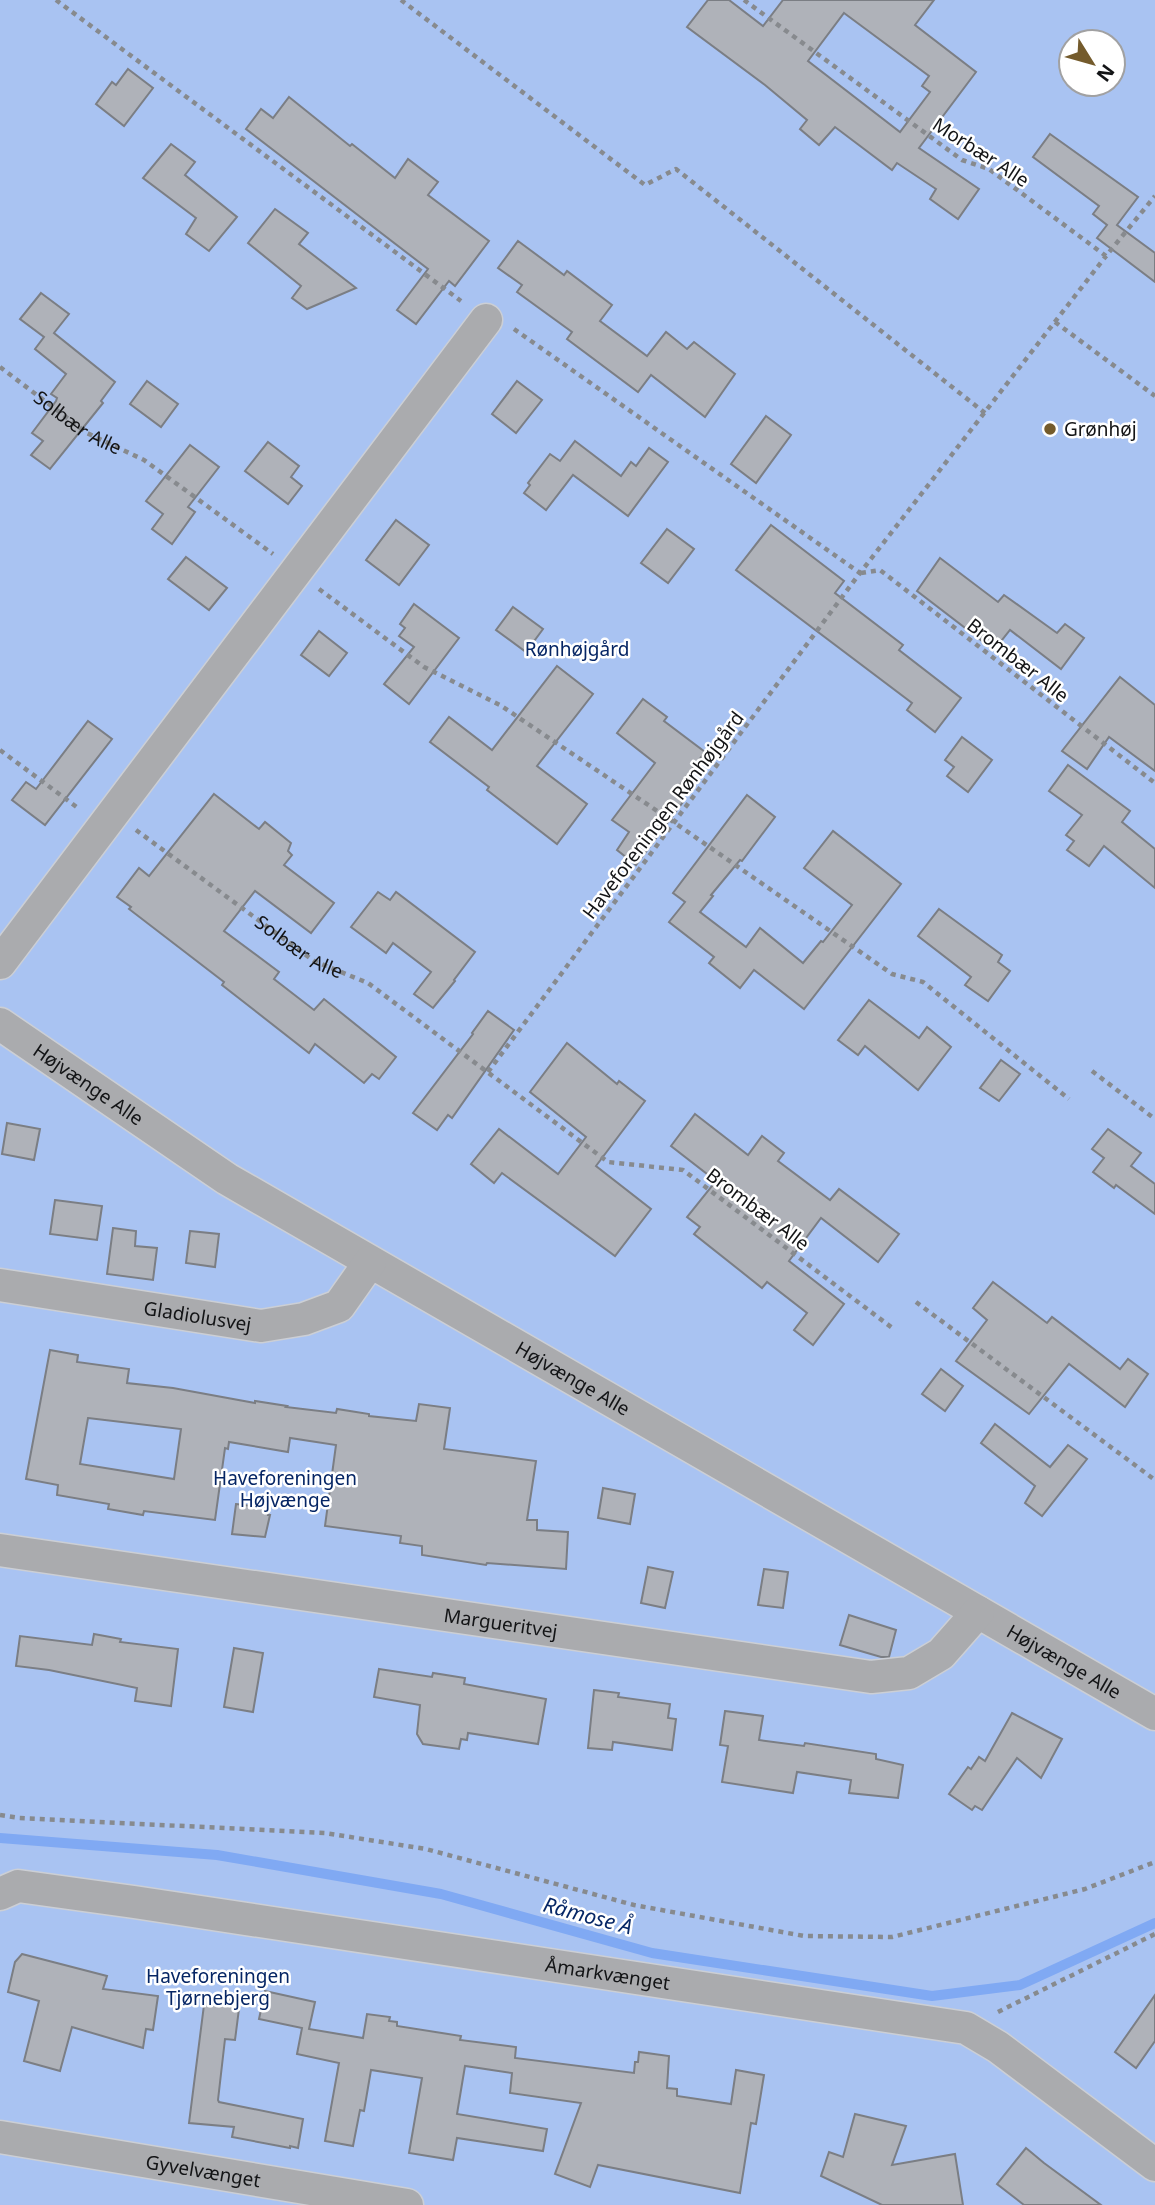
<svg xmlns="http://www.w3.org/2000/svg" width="1155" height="2205" viewBox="0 0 1155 2205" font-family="'Noto Sans',sans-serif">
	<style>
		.garden { fill: #a9c3f2; fill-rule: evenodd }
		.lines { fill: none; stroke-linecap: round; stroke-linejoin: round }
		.stream { stroke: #80a9f3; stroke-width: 10 }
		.building { fill: #afb2b9; stroke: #7b7e84; stroke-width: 2; fill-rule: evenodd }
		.minor-casing { stroke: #cccfd5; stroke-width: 35 }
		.path { stroke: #878a8e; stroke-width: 4.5; stroke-dasharray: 5 5; stroke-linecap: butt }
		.minor { stroke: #aaabae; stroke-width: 32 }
		.poi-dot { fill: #745b2c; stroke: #fff; stroke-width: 2.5 }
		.labels { text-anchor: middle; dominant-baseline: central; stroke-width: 5; stroke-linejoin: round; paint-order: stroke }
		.street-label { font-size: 19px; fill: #131416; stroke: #fff }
		.poi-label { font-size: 19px; fill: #131416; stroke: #fff; text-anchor: start }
		.park-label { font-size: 19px; fill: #052564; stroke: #fff }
		.water-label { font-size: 21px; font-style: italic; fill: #062766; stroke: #fff }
	</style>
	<rect width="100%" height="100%" fill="#eff3f9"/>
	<path class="garden" d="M0 0H1155V2205H0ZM1071 42H1113V84H1071Z"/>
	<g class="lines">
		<path class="stream" d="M0 1838 217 1855 441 1894 652 1953 932 1996 1020 1985 1155 1923"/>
	</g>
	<g class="building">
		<path d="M708 0H729L763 26 783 0H934L915 25 976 72 919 148 979 189 958 219 930 199 936 189 897 163 892 170 835 127 819 145 800 129 807 120 765 85 687 27ZM844 13 929 76 922 86 930 92 900 132 808 61Z"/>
		<path d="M128 69 153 88 124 126 96 104 112 82 116 85Z"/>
		<path d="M289 97 350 146 352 144 395 178 408 159 438 182 428 195 489 241 455 286 449 281 416 324 397 310 428 269 246 129 261 109 273 118Z"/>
		<path d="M1050 134 1138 197 1117 225 1155 253V282L1097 238 1107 225 1093 214 1099 206 1033 157Z"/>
		<path d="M171 144 195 162 185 175 237 217 209 251 186 234 196 218 143 178Z"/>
		<path d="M275 209 308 233 299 244 356 288 307 309 292 298 301 286 248 243Z"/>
		<path d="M518 241 564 275 567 271 612 305 600 321 647 356 666 332 687 349 694 342 735 374 705 417 651 375 638 392 567 339 572 332 517 292 522 285 498 268Z"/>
		<path d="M41 293 69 314 54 333 115 382 101 401 103 403 50 469 31 455 43 441 32 433 56 401 57 398 51 394 66 374 35 349 44 337 20 319Z"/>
		<path d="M147 381 178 404 161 427 130 404Z"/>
		<path d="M517 381 542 400 516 433 492 414Z"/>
		<path d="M766 416 791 435 756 483 731 464Z"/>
		<path d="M575 441 621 476 631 462 636 466 649 448 668 462 628 516 573 475 546 510 524 493 530 485 528 483 550 454 560 461Z"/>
		<path d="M268 442 299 466 291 477 302 486 288 504 245 471Z"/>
		<path d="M190 445 219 467 188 507 195 512 172 544 152 529 163 514 146 501Z"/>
		<path d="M396 520 429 545 399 585 366 560Z"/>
		<path d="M771 525 844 581 835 593 903 645 899 650 961 698 935 732 907 710 912 703 736 570Z"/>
		<path d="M667 529 694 549 668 583 641 563Z"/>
		<path d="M186 557 227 588 209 610 168 579Z"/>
		<path d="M940 558 998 602 1004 595 1057 633 1065 624 1084 638 1061 669 1010 630 994 650 917 591Z"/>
		<path d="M414 604 459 638 409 704 384 684 414 647 399 636 405 628 400 624Z"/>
		<path d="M513 607 543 629 526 652 496 630Z"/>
		<path d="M319 631 347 653 329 676 301 655Z"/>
		<path d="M557 666 593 694 537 766 587 804 557 844 487 790 489 787 430 742 449 717 492 750Z"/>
		<path d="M1120 677 1155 705V771L1109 737 1087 769 1062 751Z"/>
		<path d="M643 699 667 717 664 721 705 752 673 794 683 802 636 865 617 850 629 832 612 820 655 763 617 733Z"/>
		<path d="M88 721 112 739 45 825 12 800 26 782 36 789Z"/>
		<path d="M962 737 992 760 968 792 947 776 954 767 945 760Z"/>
		<path d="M1068 765 1130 811 1122 822 1155 849V888L1104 846 1089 866 1067 850 1074 841 1066 835 1082 815 1049 791Z"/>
		<path d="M214 794 259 829 265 822 291 843 288 851 292 855 284 865 334 903 311 933 255 891 224 931 279 972 274 979 314 1010 324 999 396 1057 379 1079 372 1074 364 1083 315 1044 309 1053 222 985 224 982 129 909 131 907 117 897 139 868 149 876Z"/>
		<path d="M747 795 775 817 742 861 740 860 711 895 713 896 700 912 746 947 760 928 803 963 821 941 823 942 852 905 804 868 833 831 901 884 804 1009 754 970 740 988 709 963 714 957 669 922 685 902 673 893Z"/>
		<path d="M378 892 390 900 396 892 475 952 454 980 455 981 433 1008 414 994 431 972 393 943 386 953 351 927Z"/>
		<path d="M939 909 1002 955 998 962 1010 971 988 1001 965 985 971 977 918 936Z"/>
		<path d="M869 1000 919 1038 927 1027 951 1047 918 1090 865 1046 858 1055 838 1040Z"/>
		<path d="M488 1011 514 1030 452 1118 448 1115 437 1130 413 1113 473 1034 472 1033Z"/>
		<path d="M567 1043 617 1084 619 1081 645 1101 596 1166 651 1209 615 1256 502 1173 494 1183 471 1164 499 1129 558 1174 586 1137 530 1092Z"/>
		<path d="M1001 1060 1020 1074 999 1101 980 1088Z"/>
		<path d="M695 1114 748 1155 762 1136 784 1153 778 1161 830 1200 839 1189 899 1234 878 1262 821 1218 789 1261 844 1304 813 1345 794 1330 807 1313 767 1282 762 1288 694 1234 700 1227 687 1217 716 1181 671 1146Z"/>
		<path d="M7 1123 40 1129 34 1160 2 1154Z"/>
		<path d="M1108 1129 1141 1153 1131 1166 1155 1184V1214L1116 1185 1114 1188 1093 1172 1104 1158 1092 1149Z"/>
		<path d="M55 1200 102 1206 97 1240 50 1234Z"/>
		<path d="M113 1228 136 1231 135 1246 157 1248 153 1280 107 1274Z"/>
		<path d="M190 1231 219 1234 215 1267 186 1263Z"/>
		<path d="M993 1282 1047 1323 1052 1317 1120 1369 1128 1359 1148 1374 1125 1407 1069 1364 1029 1414 956 1361 987 1320 973 1308Z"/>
		<path d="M50 1350 78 1355 77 1362 129 1369 127 1383 173 1388 255 1403V1401L287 1406 286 1407 336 1413 337 1409 369 1414V1416L416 1421 419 1404 450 1408 444 1449 536 1461 527 1520H537V1530L568 1532 566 1569 487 1563 486 1565 422 1555V1546L400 1543 401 1536 325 1526 336 1445 290 1438 288 1452 229 1442 228 1449 225 1448 215 1520 144 1511 143 1515 108 1509 109 1504 57 1495 58 1485 26 1479ZM88 1418 181 1429 174 1479 80 1464Z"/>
		<path d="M941 1369 963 1386 945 1411 922 1394Z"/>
		<path d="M995 1424 1050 1467 1068 1445 1087 1459 1042 1516 1025 1503 1035 1486 981 1443Z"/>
		<path d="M603 1488 635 1494 630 1524 598 1518Z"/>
		<path d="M236 1504 269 1508 268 1515H270L265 1537 232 1534Z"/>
		<path d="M648 1567 673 1572 665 1608 641 1603Z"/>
		<path d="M764 1569 788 1572 783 1608 758 1605Z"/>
		<path d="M849 1615 896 1630 889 1657H881L840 1645Z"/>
		<path d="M94 1634 121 1639 120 1642 178 1649 171 1706 135 1701 137 1688 49 1670 16 1666 20 1636 92 1645Z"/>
		<path d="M234 1648 263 1653 253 1712 224 1707Z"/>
		<path d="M379 1669 432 1677 433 1673 465 1678 464 1684 546 1699 538 1744 468 1733 467 1740 461 1739 459 1749 423 1744 417 1734 420 1705 374 1697Z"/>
		<path d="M594 1690 619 1693 618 1697 670 1704 668 1718 676 1719 672 1750 613 1742 612 1750 588 1748Z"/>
		<path d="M725 1711 763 1716 759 1740 804 1746 805 1743 876 1754V1759L903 1765 898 1798 849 1793 851 1780 797 1772 793 1793 722 1782 728 1746 720 1745Z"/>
		<path d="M1012 1713 1062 1739 1041 1778 1017 1758 982 1810 975 1806 972 1810 949 1794 968 1767 971 1769 979 1757 985 1761Z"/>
		<path d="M22 1954 107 1976 103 1989 158 1996 153 2030 146 2029 143 2048 72 2027 60 2071 24 2061 39 2001 8 1992 15 1962Z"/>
		<path d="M265 1991 315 2002 309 2029 363 2038 367 2014 390 2017 389 2021 397 2022V2026L461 2036 460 2040 516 2047 515 2058 634 2073 635 2062H638L639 2052 669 2056 667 2088 677 2089V2096L731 2104 736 2070 764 2075 756 2124 751 2123 740 2193 598 2165 590 2187 555 2174 581 2103 510 2093 512 2073 465 2066 457 2114 547 2129 543 2151 457 2138 453 2160 409 2153 422 2078 371 2070 364 2111 360 2110 353 2146 325 2141 339 2063 297 2054 302 2028 259 2019Z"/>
		<path d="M1155 1995V2041L1136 2068 1115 2052Z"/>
		<path d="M205 1997 240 2001 235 2040 225 2039 218 2100 219 2102 303 2119 298 2148 290 2146V2148L232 2137 234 2127 189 2123Z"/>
		<path d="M855 2114 906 2126 892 2165 955 2154 963 2205H882L821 2176 829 2152 843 2157Z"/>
		<path d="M1026 2148 1044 2163 1101 2205H1024L997 2184Z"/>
	</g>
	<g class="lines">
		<defs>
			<g id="minor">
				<path d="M0 963 486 320"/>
				<path id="s3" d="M0 1024 227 1179 1155 1714"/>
				<path id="s4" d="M0 1285 261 1326 304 1319 339 1306 370 1262"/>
				<path id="s5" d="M0 1550 871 1677 909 1673 941 1654 978 1612"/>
				<path id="s6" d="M0 1894 18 1886 134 1902 966 2028 998 2047 1155 2165"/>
				<path id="s7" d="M0 2137 407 2205"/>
			</g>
		</defs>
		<use href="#minor" class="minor-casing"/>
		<g class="path">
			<path d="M56 0 461 301"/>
			<path d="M401 0 645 185 676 169 985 413"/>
			<path d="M744 0 962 160 989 169 1106 256 1155 196"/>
			<path d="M1055 322 1155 396"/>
			<path d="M514 329 860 573"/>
			<path id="s1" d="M0 367 87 433 144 460 273 554"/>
			<path d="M861 573 880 570 1155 783"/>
			<path d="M319 589 424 667 500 705 675 823 892 974 923 982 1069 1099"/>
			<path d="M0 750 78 808"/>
			<path id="s2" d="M136 830 314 961 368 983 608 1162 683 1170 895 1330"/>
			<path d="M1092 1071 1155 1119"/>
			<path d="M488 1072 860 573 1106 256"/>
			<path d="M916 1302 1155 1480"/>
			<path d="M0 1815 19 1818 325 1833 426 1849 634 1905 804 1936 892 1937 1085 1889 1155 1862"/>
			<path d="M998 2012 1155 1934"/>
		</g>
		<use href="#minor" class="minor"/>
	</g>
	<circle class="poi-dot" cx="1050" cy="429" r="7"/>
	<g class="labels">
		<g class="street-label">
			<text transform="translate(981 152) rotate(33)">Morbær Alle</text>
			<text stroke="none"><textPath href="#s1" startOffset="96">Solbær Alle</textPath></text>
			<text transform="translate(1018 660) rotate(38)">Brombær Alle</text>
			<text transform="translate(663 815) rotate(-53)">Haveforeningen Rønhøjgård</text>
			<text stroke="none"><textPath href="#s2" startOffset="201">Solbær Alle</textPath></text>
			<text stroke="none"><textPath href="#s3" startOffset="107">Højvænge Alle</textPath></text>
			<text transform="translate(758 1209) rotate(37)">Brombær Alle</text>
			<text stroke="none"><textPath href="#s4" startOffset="200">Gladiolusvej</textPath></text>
			<text stroke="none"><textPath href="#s3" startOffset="674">Højvænge Alle</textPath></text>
			<text stroke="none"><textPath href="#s5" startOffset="506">Margueritvej</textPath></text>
			<text stroke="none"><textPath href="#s3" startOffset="1241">Højvænge Alle</textPath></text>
			<text stroke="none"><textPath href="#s6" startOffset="616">Åmarkvænget</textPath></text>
			<text stroke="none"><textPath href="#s7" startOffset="206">Gyvelvænget</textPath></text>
		</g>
		<g class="poi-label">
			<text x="1064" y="429">Grønhøj</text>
		</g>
		<g class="park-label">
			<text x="577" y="649">Rønhøjgård</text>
			<text x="285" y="1478">Haveforeningen<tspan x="285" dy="22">Højvænge</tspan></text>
			<text x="218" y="1976">Haveforeningen<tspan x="218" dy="22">Tjørnebjerg</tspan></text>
		</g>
		<g class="water-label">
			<text transform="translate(588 1915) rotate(15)">Råmose Å</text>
		</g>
	</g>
	<g transform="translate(1092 63) rotate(127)"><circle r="33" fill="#ffffff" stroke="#a1a1a2" stroke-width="2"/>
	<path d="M0-5L12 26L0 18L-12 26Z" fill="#745b2c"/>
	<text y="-10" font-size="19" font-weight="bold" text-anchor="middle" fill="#131416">N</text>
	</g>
</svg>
